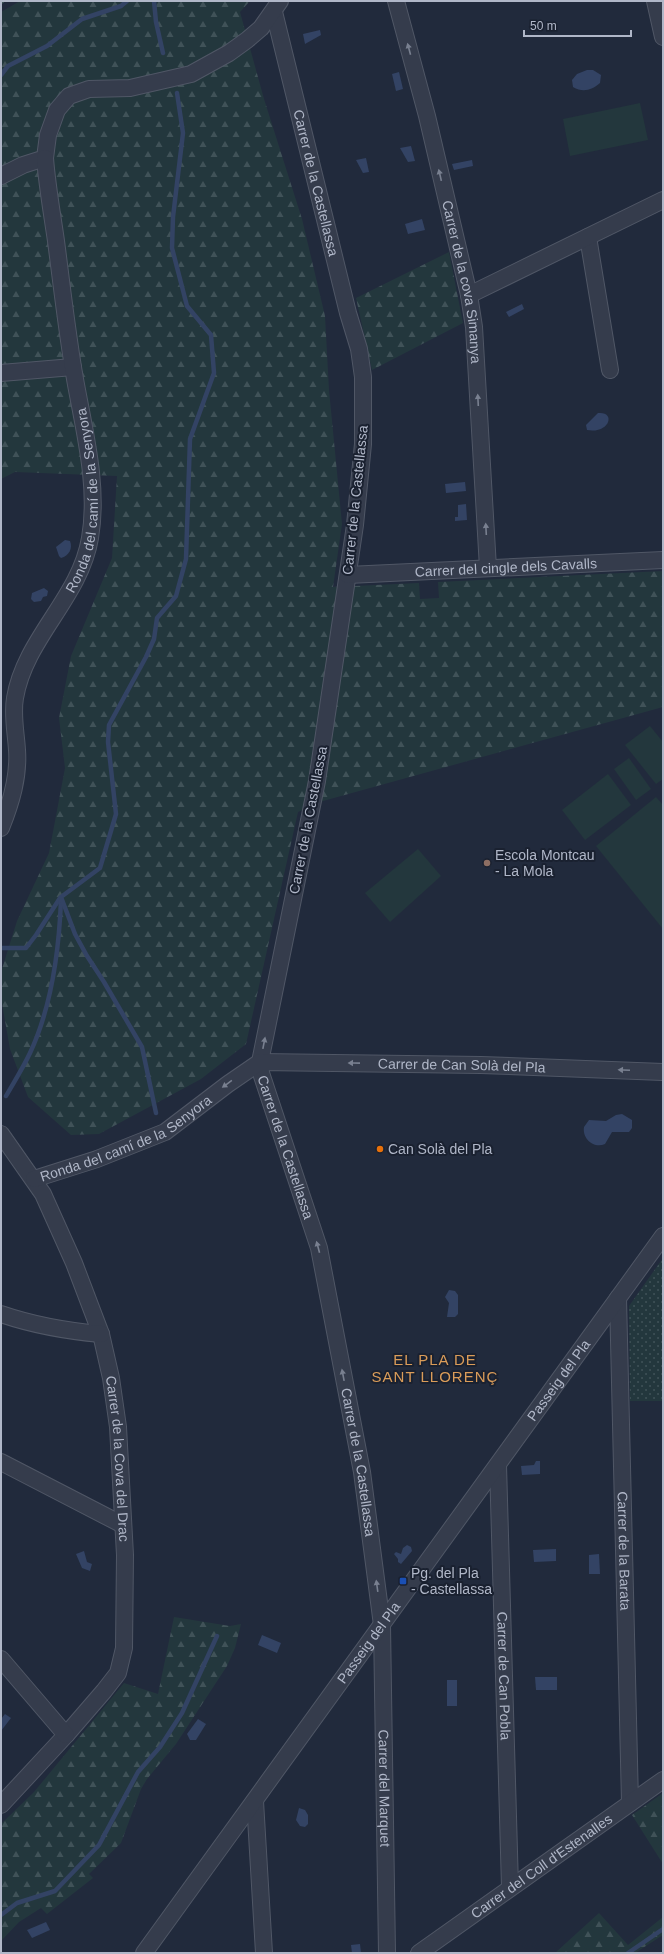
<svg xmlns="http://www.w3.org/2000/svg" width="664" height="1954" viewBox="0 0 664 1954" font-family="Arial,sans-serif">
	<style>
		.green { fill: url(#green-dots) }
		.forest { fill: url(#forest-firs) }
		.pitch { fill: #23373d }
		.water { fill: #334364 }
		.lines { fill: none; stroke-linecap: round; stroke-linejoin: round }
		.stream { stroke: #334364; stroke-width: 4.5 }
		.minor-casing { stroke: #505766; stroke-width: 18 }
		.path { stroke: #3d5357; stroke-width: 2.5; stroke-dasharray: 3 3; stroke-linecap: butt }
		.minor { stroke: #353c4c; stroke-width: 16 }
		.oneway { fill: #798090 }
		.education-dot { fill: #8d6e63; stroke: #1a2130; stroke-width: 1.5 }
		.food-dot { fill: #e8710a; stroke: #1a2130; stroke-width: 1.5 }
		.transit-dot { fill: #1a4fb4; stroke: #1a2130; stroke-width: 1.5 }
		.labels { text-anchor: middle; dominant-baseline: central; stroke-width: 4; stroke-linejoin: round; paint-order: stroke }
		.street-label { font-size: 14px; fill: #b0b7c8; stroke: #1a2130 }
		.poi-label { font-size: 14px; fill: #b0b7c8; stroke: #1a2130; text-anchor: start }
		.neighbourhood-label { font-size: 15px; letter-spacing: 1px; fill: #da9c59; stroke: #1a2130 }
	</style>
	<defs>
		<pattern id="green-dots" width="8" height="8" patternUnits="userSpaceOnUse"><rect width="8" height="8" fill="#23373d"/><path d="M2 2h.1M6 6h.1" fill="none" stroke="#405258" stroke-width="1.8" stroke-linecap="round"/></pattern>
		<pattern id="forest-firs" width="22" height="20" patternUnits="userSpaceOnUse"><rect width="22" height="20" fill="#23373d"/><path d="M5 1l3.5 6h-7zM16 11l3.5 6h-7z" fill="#405258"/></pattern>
	</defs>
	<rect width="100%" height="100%" fill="#212a3c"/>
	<path class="green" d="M663 1258V1401H630L629 1306Z"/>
	<g class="forest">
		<path d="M20 1H250L240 12 264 99 302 219 325 316 329 390 342 524 333 587 419 583 420 599 439 598 438 582 663 571V707L323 801 298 812 246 1044 201 1079 99 1134 71 1135 28 1097 10 1049 1 998V972L17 921 49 853 65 768 59 718 71 656 112 558 117 476 15 472 1 479V12Z"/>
		<path d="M449 252 463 323 372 370 356 298Z"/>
		<path d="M174 1617 230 1626 241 1624 235 1648 227 1666 176 1744 147 1779 141 1789 121 1843 89 1874 93 1878 47 1914 41 1908 19 1922 1 1941V1824L34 1792 124 1683 158 1694Z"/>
		<path d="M663 1793V1864L632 1815Z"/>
		<path d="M599 1913 628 1945 663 1917V1935L635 1953H555Z"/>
	</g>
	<g class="pitch">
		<path d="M640 103 648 140 570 156 563 119Z"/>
		<path d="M650 726 663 742V779L656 784 625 745Z"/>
		<path d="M629 758 651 789 636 800 614 769Z"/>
		<path d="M608 774 631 805 585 840 562 810Z"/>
		<path d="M656 797 663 805V929L596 846Z"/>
		<path d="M418 849 441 876 390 922 365 893Z"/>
	</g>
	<g class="water">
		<path d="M320 30 321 35 305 44 303 34Z"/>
		<path d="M587 70H593L601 75 600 83C592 90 583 93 573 87L572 80 577 74Z"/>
		<path d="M399 72 403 89 396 91 392 74Z"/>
		<path d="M411 146 415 161 408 162 400 148Z"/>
		<path d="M366 158 369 172 363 173 356 160Z"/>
		<path d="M472 160 473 166 454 170 452 164Z"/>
		<path d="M422 219 425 230 408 234 405 224Z"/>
		<path d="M522 304 524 309 509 317 506 312Z"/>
		<path d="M598 413C616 411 610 434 587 430L586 425Z"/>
		<path d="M465 482 466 491 446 493 445 484Z"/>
		<path d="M466 504 467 520 455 521V517H458V505Z"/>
		<path d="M65 540 70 541C73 548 69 556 61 558L59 556 56 547Z"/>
		<path d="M44 588 48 591 47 596 43 597 41 601 34 602 31 599 32 593Z"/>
		<path d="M622 1114 632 1120V1128L629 1132H612L605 1144C594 1149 582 1139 584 1127L589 1120 606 1121 616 1115Z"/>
		<path d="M449 1290 455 1291 458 1295V1314L455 1317H447L449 1303 445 1297Z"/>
		<path d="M536 1461H540V1474L522 1475 521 1466 534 1465Z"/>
		<path d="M407 1545 411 1547 412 1551 401 1564 398 1562V1559L394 1554 396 1552 401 1554 403 1548Z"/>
		<path d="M556 1549V1561L534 1562 533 1550Z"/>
		<path d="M84 1551 87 1562 92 1564 90 1571 82 1568 76 1554Z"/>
		<path d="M599 1554 600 1574H589V1555Z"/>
		<path d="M262 1635 281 1643 277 1653 258 1645Z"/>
		<path d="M535 1677H557V1690H536Z"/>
		<rect x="447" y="1680" width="10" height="26"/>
		<path d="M5 1714 11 1718 1 1731V1719Z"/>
		<path d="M198 1719 206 1724 196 1740H190L187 1734Z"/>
		<path d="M299 1808 305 1810 308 1815V1824L305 1827 300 1826 296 1820Z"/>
		<path d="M46 1922 50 1930 32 1938 27 1930Z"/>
		<path d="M360 1944 361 1953H352L351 1945Z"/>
	</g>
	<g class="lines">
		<g class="stream">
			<path d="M154 1 156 22 163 53"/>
			<path d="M1 75 8 66 47 46 82 19 121 6 127 1"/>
			<path d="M1 948H26L36 935 60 898"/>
			<path d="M6 1096C14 1082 23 1068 30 1053 52 1006 59 951 61 900"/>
			<path d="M156 1113 142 1047 104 982 87 956 75 934 61 897 100 868 116 814 108 742 109 725 146 657 154 639 157 618 176 596 186 559 190 439 214 373 211 335 187 306 172 248 173 217 183 133 177 93"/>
			<path d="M1 1915 17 1903 55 1891 99 1845 138 1772 160 1747 182 1713 217 1636"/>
			<path d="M628 1953 663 1929"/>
		</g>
		<defs>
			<g id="minor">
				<path id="s1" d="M396 1 427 116 469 295 474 327 488 568"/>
				<path d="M655 1 663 37"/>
				<path id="s2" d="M274 12 348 313 359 349 363 377V444L355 525 317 781 260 1062 261 1073 319 1248 362 1472 382 1625 387 1953"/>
				<path d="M1 176 23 165 45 158 48 135 57 110 69 96 89 89 130 88 191 74 229 53 247 40 261 28 280 1"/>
				<path d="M588 237 610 370"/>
				<path d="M469 295 663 200"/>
				<path d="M1 373 73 367"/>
				<path id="s3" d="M348 575 663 560"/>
				<path id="s4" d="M1 828C11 803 19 777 17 750 16 733 12 715 15 698 25 638 80 598 90 538 99 486 84 430 75 379 67 333 62 287 56 241 52 213 47 185 45 158"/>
				<path id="s5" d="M1 1134 43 1194 74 1263 101 1334 111 1378 118 1427 125 1555 124 1648 118 1673 104 1691 66 1735 1 1805"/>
				<path id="s6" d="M34 1179 97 1159 165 1132 228 1084 260 1062 481 1065 663 1072"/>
				<path id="s7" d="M618 1298 630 1803"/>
				<path d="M1 1314C33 1325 67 1331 101 1334"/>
				<path d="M1 1462 123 1525"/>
				<path id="s8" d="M498 1465 510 1887"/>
				<path d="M1 1659 66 1735"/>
				<path d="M255 1801 264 1953"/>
				<path id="s9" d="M144 1953 663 1236"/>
				<path id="s10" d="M419 1953 663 1780"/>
			</g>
		</defs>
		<use href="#minor" class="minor-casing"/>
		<path class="path" d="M1 3 4 1"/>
		<use href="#minor" class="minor"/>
	</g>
	<defs><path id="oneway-solid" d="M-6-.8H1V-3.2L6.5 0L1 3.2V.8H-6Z"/></defs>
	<g class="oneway">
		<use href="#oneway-solid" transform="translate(409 49) rotate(-105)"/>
		<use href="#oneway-solid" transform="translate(440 175) rotate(-103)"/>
		<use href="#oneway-solid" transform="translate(478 400) rotate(-93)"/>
		<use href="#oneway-solid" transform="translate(486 529) rotate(-93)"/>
		<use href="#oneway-solid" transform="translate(264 1043) rotate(-79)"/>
		<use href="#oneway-solid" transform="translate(354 1063) rotate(-179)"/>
		<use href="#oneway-solid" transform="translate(624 1070) rotate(-178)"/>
		<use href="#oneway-solid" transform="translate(227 1084) rotate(144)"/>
		<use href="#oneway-solid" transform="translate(318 1247) rotate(-105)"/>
		<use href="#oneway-solid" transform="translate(343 1375) rotate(-101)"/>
		<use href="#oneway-solid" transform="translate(377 1586) rotate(-98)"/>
	</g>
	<circle class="education-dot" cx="487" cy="863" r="4"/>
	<circle class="food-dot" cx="380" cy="1149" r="4"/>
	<rect class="transit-dot" x="399" y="1577" width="8" height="8" rx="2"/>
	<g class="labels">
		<g class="street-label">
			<text stroke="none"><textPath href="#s2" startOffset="176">Carrer de la Castellassa</textPath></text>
			<text stroke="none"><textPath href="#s1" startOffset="289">Carrer de la cova Simanya</textPath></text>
			<text stroke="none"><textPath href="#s4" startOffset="347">Ronda del camí de la Senyora</textPath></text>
			<text transform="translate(355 500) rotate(-84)">Carrer de la Castellassa</text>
			<text stroke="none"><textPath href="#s3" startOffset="158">Carrer del cingle dels Cavalls</textPath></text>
			<text transform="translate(308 820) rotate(-79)">Carrer de la Castellassa</text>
			<text stroke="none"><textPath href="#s6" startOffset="459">Carrer de Can Solà del Pla</textPath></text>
			<text stroke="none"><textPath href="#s6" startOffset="101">Ronda del camí de la Senyora</textPath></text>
			<text stroke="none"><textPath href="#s2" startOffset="1159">Carrer de la Castellassa</textPath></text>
			<text stroke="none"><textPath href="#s9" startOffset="707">Passeig del Pla</textPath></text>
			<text stroke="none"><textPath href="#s5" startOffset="351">Carrer de la Cova del Drac</textPath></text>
			<text stroke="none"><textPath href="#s2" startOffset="1483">Carrer de la Castellassa</textPath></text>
			<text stroke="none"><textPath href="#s7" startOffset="253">Carrer de la Barata</textPath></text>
			<text stroke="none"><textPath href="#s9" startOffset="383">Passeig del Pla</textPath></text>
			<text stroke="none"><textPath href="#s8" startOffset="211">Carrer de Can Pobla</textPath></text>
			<text stroke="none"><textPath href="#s2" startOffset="1811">Carrer del Marquet</textPath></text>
			<text stroke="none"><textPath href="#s10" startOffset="150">Carrer del Coll d'Estenalles</textPath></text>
		</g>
		<g class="poi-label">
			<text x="495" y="855">Escola Montcau<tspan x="495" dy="16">- La Mola</tspan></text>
			<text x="388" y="1149">Can Solà del Pla</text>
			<text x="411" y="1573">Pg. del Pla<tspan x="411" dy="16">- Castellassa</tspan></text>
		</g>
		<g class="neighbourhood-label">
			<text x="435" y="1359">EL PLA DE<tspan x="435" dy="17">SANT LLORENÇ</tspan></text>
		</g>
	</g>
	<rect width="664" height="1954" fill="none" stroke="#b0b7c8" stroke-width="4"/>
	<path d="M524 30v6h107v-6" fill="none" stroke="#b0b7c8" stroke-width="2"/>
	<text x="530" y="30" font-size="12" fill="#b0b7c8" stroke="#1a2130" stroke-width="3" paint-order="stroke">50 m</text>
</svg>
